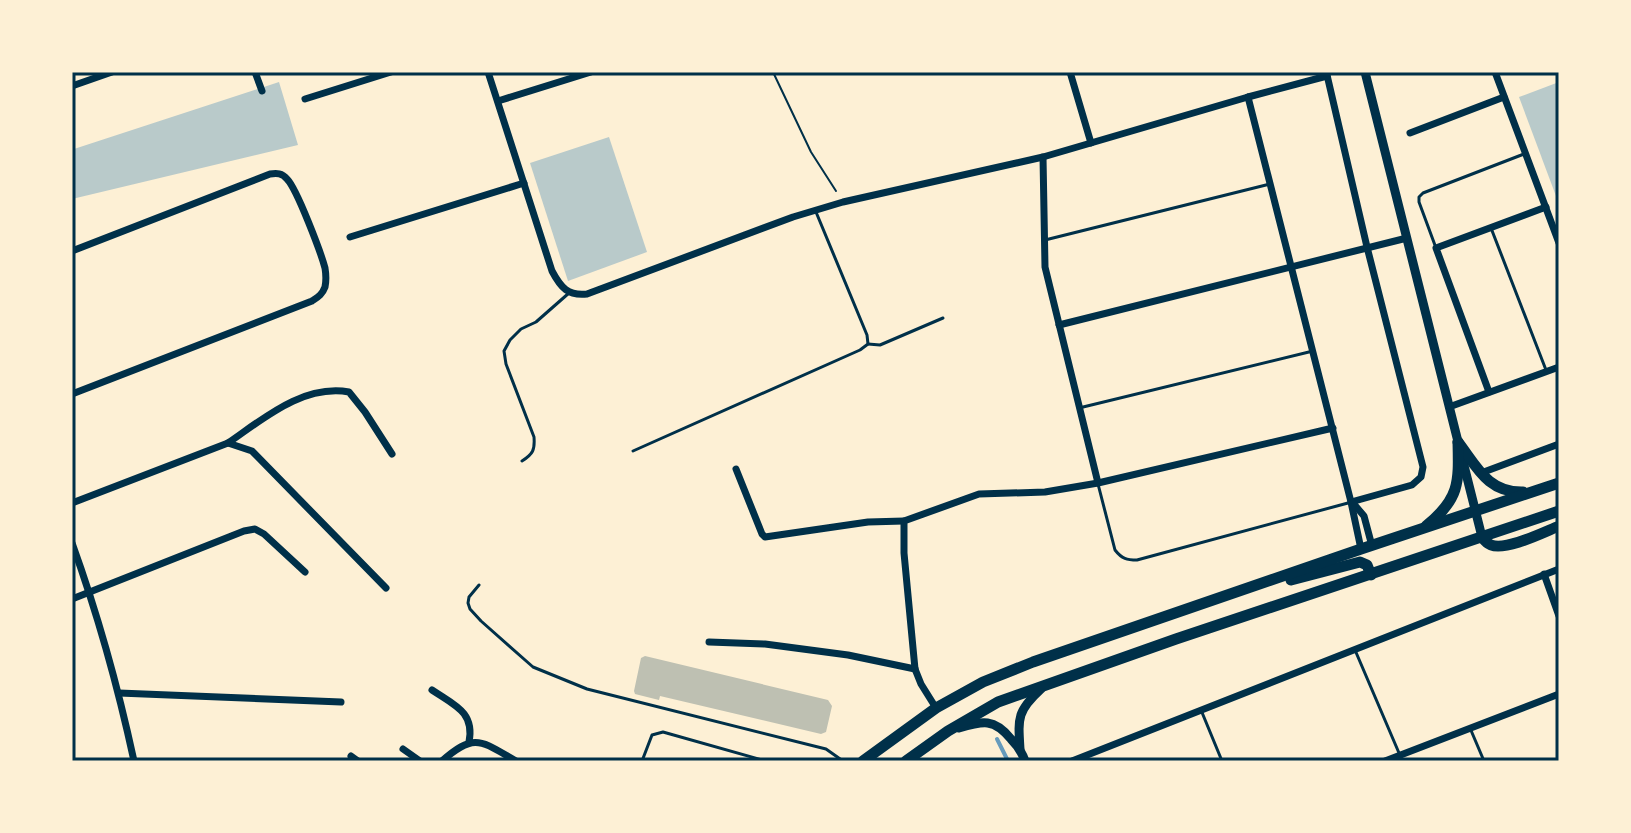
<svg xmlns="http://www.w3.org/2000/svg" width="1631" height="833" viewBox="0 0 1631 833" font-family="Ubuntu,sans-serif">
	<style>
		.green { fill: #b9caca }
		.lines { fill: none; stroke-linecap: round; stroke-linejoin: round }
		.stream { stroke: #669bbc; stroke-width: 4 }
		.building { fill: #bec0b2 }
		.path { stroke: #003049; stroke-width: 2 }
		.service { stroke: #003049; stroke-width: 3 }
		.minor { stroke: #003049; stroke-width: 7 }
		.tertiary { stroke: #003049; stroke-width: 9 }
		.trunk { stroke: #003049; stroke-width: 11 }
		.neatline { fill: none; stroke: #003049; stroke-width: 3 }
	</style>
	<rect width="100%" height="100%" fill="#fdf0d5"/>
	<g class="green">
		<path d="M279 82 298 145 72 199V146L74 149Z"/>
		<path d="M1559 82V204L1519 97Z"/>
		<path d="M609 137 647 252 568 281 530 163Z"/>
	</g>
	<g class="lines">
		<path class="stream" d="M997 739 1008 761"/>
	</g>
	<path class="building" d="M645 656 828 700 832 706 826 732 821 734 660 696 659 700 635 694 634 691 641 658Z"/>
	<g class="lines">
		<path class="path" d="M773 72 811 152 836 191"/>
		<g class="service">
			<path d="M1491 228 1546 370"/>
			<path d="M1045 240 1270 184"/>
			<path d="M1436 248 1419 202V197L1423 193 1524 154"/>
			<path d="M868 344 880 345 943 318"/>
			<path d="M1079 408 1313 351"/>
			<path d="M633 451 860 350 868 344 867 335 816 212"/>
			<path d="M522 461C533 454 535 450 534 437L506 364 504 351 510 340 521 329 536 322 569 293"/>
			<path d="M1098 484 1115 550C1122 559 1127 560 1137 560L1348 503"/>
			<path d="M479 585 469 597 468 603 470 609 481 621 533 667 587 689 826 749 843 761"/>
			<path d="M1355 650 1399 753"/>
			<path d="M1201 710 1222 761"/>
			<path d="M1470 728 1484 761"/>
			<path d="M642 761 652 735 663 732 766 761"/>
		</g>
		<g class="minor">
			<path d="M255 72 262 91"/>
			<path d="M488 72 552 271C561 288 568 296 587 294L793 217 843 202 1043 157 1248 97 1327 76"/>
			<path d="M1070 72 1091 143"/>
			<path d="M1495 72 1559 243"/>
			<path d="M1327 75 1367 247 1423 467 1421 477 1412 485 1351 502"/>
			<path d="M72 86 112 72"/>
			<path d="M1248 97 1351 502 1361 549"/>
			<path d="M305 99 391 72"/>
			<path d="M498 101 591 72"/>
			<path d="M1410 133 1504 97"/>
			<path d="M1043 157 1045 267 1098 483"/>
			<path d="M350 237 524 183"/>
			<path d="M72 251 270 174C277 173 282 173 287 179 297 189 321 253 325 268 326 274 326 282 325 287 322 295 318 297 312 301L72 394"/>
			<path d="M1059 325 1407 238"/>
			<path d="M1489 392 1436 248 1546 207"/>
			<path d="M1449 407 1559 367"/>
			<path d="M228 443C263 419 303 384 349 392L365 412 392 454"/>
			<path d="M736 469 762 534 765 537 868 522 904 521"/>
			<path d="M1481 473 1559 444"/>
			<path d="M72 503 228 443 252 451 386 588"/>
			<path d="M1353 503 1364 516 1372 546"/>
			<path d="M72 543C98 615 118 687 134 761"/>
			<path d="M1544 574 1559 616"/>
			<path d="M72 599 244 531 255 529 264 534 305 572"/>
			<path d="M709 642 765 644 848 655 915 669"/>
			<path d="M432 690C454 705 475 712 469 742"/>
			<path d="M119 693 341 702"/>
			<path d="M936 708 921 684 915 669 904 553V521L979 494 1045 492 1098 483 1333 428"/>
			<path d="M403 749 420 761"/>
			<path d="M351 756 358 761"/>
			<path d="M442 761C475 732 481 741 516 761"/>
			<path d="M1072 761 1559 569"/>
			<path d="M1385 761 1559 694"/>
		</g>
		<g class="tertiary">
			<path d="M1365 72 1482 537"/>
			<path d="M959 728C983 721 994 718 1011 739 1018 746 1022 752 1025 761"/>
			<path d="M1020 749C1018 718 1017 711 1041 689"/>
		</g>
		<g class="trunk">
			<path d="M1458 442C1477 467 1488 493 1523 492"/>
			<path d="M1426 526C1460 499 1459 482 1458 442"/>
			<path d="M1482 537C1485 541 1486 543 1491 545 1506 551 1544 532 1559 526"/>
			<path d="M1291 580 1360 562 1367 565 1371 575"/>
			<path d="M863 761 936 708 983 682 1033 662 1361 549 1559 483"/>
			<path d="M906 761 948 731 998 702 1176 639 1559 511"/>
		</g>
	</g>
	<rect width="1631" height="833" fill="none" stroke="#fdf0d5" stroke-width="148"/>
	<rect x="74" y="74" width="1483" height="685" class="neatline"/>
</svg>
